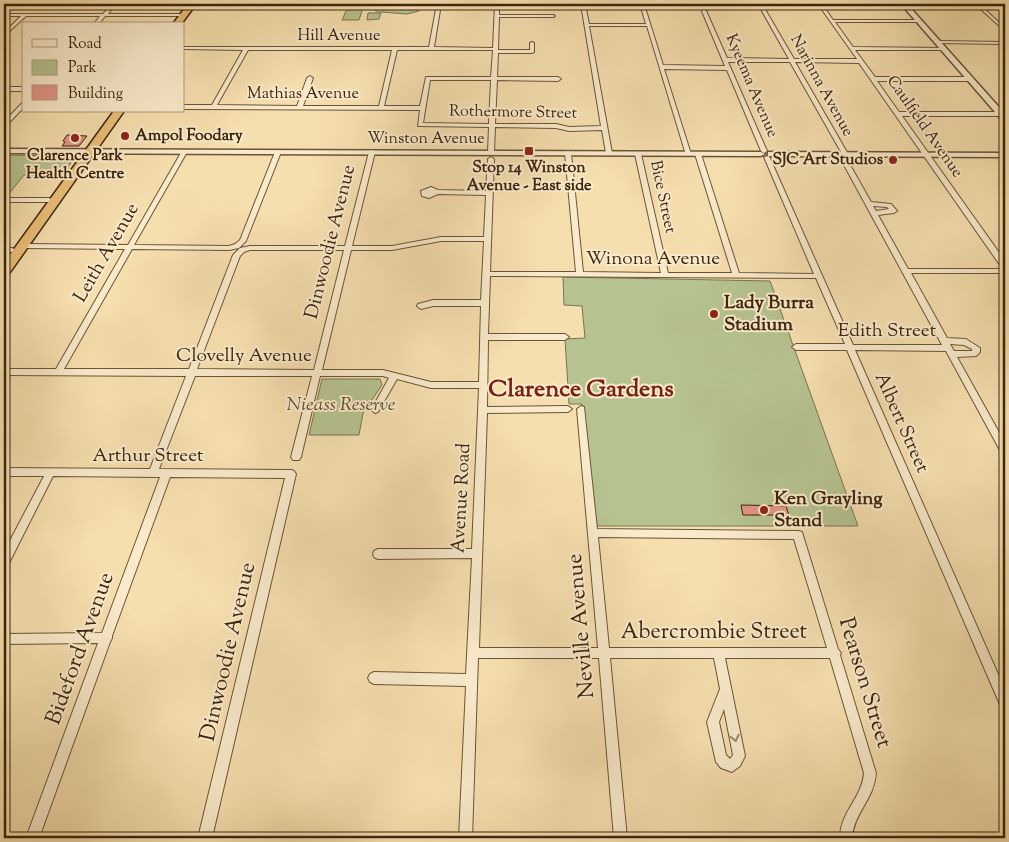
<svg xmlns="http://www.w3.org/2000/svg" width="1009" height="842" viewBox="0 0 1009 842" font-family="'Sorts Mill Goudy',serif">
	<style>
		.green { fill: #b6c390; stroke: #7a744e }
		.building { fill: #e49586; stroke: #3d250d }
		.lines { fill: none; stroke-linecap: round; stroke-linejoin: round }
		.minor-casing { stroke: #6b5436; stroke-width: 2 }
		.tertiary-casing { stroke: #6b5436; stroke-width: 3 }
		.trunk-casing { stroke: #3d250d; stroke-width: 3 }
		.minor { fill: #f9eacb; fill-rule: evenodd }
		.tertiary { fill: #f9eacb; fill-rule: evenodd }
		.trunk { fill: #ebc078; fill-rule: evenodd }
		.oneway { stroke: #9b886c }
		.poi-dot { fill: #8f2418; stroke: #f9eacb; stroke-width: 2 }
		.labels { text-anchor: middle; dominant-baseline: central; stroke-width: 4; stroke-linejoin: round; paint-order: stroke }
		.far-street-label { font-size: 16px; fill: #3d250d; stroke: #f9eacb }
		.far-poi-label { font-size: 16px; font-weight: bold; fill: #3d250d; stroke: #f9eacb }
		.street-label { font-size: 19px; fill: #3d250d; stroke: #f9eacb }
		.poi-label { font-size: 19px; font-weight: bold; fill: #3d250d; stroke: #f9eacb; text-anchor: start }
		.park-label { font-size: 19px; font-style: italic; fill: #5b4c2e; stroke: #f9eacb }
		.near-street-label { font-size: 22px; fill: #3d250d; stroke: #f9eacb }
		.district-label { font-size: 24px; font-weight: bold; fill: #7a1f14; stroke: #f9eacb }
	</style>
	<rect width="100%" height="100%" fill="#f6dfaf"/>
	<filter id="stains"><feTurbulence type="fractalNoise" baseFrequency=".004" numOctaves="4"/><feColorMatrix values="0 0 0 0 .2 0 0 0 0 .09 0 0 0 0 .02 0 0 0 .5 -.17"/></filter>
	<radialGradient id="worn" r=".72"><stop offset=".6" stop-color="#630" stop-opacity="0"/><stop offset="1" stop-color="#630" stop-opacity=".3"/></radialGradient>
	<g class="green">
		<path d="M372 4H421L419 11 407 14 381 12 379 19 367 20 368 13H380L371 8Z"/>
		<path d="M347 5H364L359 20H342L347 9H345Z"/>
		<path d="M4 155 63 156 71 163 62 175H24L8 195H4Z"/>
		<path d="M563 277 770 281 858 526H594L582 404H569L565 339 585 338 582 306 564 305Z"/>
		<path d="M322 379H380L382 385 363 413 359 435H309Z"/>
	</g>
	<g class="building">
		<path d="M67 135 87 136 79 146H62L65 142 63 141Z"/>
		<path d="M741 505 786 506 789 515H743Z"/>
	</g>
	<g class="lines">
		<defs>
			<g id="minor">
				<path d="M112 4H116L108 14H183L185 15 183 16H105L99 24H94L100 16H26L4 36V33L21 16H4V14H103Z"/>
				<path d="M437 4H441L434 47 493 48 495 4H499V15H553L555 16 553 17H499L498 50H530V43L532 42 534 43V52L532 53H498L497 77H558L561 79 558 81 497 80 495 124H556L569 127 601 126 581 4H585L589 24H646L640 4H644L663 65 725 66 699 4H703L727 58 789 59 758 4H762L794 59H857L818 4H822L833 20H921V22H835L853 47 944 48 946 49 944 50H855L875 77H971L974 79 971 81H877L899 112H1002L1005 114 1002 116H902L1005 261V268H1002L859 63 795 62 848 154 845 156 871 202 891 204 897 211 894 213 878 215 908 269H1005V273H911L947 338 966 339 980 348V352L976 356 957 357 1005 443V455L1002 454 946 351 855 350 1005 690V709L1001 707 847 350H796L792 347 796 344H845L816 278 490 276 488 334H565L569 337 565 340H488L487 407 568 406 572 409 568 412 487 413 479 648H598L577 409 581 406 584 407 597 529 798 531 802 532 838 649 841 653 840 655 876 773C874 800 854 812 852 838H840C840 812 862 798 864 773L830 658H725L745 756 740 766 732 772 721 768 716 762 707 722 720 689 714 658H610L627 838H614L599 658H478L472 838H459L466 686 374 684 370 682 368 678 370 674 374 672 466 674 472 558 378 559 374 557 373 554 374 551 378 549H472L479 388H431L397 379 378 412 375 413 371 410 389 378 383 376H320L301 457 299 460H293L291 457 312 376H195L159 469 291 470 294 471 296 474 212 838H198L285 478 170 477 112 636V638L110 642 39 838H26L98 643 4 644V634L102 633 160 477 53 476 8 565 4 567V552L44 476H4V468L150 469 186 376 4 375V369H56L125 249 23 248 20 246 23 244 128 245 182 151 187 152 134 245 229 246 235 244 240 240 275 152 280 151 281 152 246 241 239 248 229 250 132 249 64 369H189L233 255 240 248 250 246H345L369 152 372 150 375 152 352 246H392L441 237H484L486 195 438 194 429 198 422 196 421 191 431 187 438 190 486 191 488 159 491 157 494 159 490 272H576L565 153 568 151 571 153 583 272 661 273 635 154 638 152 641 154 668 273H732L695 154 698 152 701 154 739 273 814 274 764 157 769 156 853 345H942L838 154 841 152 790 62H728L767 151 764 153 761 151 727 70 664 69 691 154 686 155 647 26H589L612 153 609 155 606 153 602 130 569 131 556 128 495 127 494 152 491 154 488 152 489 127 418 126 420 110 184 109V105H212L243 50 184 49V47H429ZM248 50H392L379 106H303L313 78 310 76 307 78 297 106 217 105ZM397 50H493L491 77H426L420 106H384ZM430 80H491L489 124 423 123ZM873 206 887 207 889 209 876 211ZM441 241H484L481 300H433L418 304 417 306 421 309 433 306H481L479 382H431L383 370H322L351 250H392ZM250 250H344L314 370 197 369 240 256 244 252ZM950 344 964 345 972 349V351H954ZM598 537 794 539 827 648H609ZM724 709 733 755 730 759 726 755 719 722Z"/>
				<path d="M975 4H979L1005 28V31Z"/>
				<path d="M938 41 1005 42V44L936 43V42Z"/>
				<rect x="4" y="87" width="20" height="4"/>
				<path d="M24 101V107L6 126 4 127V122Z"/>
				<path d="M4 198H49L52 200 49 202H4Z"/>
				<path d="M4 248H12L16 250 12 252H4Z"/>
			</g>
			<g id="tertiary">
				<path d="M901 4H907L1005 114V120H1002Z"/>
				<path d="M4 149 761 152 765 154 761 156 4 153Z"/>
				<path d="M768 152 1005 153V157L771 156H768Z"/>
			</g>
			<g id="trunk">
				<path d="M188 4H196L181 24H173Z"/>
				<path d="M114 111H124L8 275 4 276V263Z"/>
			</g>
		</defs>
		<use href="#minor" class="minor-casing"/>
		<use href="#tertiary" class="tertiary-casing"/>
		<use href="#trunk" class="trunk-casing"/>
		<use href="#minor" class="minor"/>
		<use href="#tertiary" class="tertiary"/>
		<use href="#trunk" class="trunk"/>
	</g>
	<defs><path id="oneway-chevron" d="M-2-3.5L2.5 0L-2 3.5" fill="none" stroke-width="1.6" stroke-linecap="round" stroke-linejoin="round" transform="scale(1.25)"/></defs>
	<use class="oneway" href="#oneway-chevron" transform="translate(735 738) rotate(78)"/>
	<g class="poi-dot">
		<circle cx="125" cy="136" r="5"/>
		<circle cx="75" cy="138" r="5"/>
		<rect x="524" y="146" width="10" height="10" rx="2.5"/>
		<circle cx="893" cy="160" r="5"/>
		<circle cx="714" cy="314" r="5"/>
		<circle cx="764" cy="510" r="5"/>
	</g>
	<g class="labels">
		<g class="far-street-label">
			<text x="339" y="36">Hill Avenue</text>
			<text transform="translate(751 86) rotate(67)">Kyeema Avenue</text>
			<text transform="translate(821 86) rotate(61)">Narinna Avenue</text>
			<text x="303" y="94">Mathias Avenue</text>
			<text transform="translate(513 113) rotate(1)">Rothermore Street</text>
			<text transform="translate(924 127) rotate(55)">Caulfield Avenue</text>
			<text x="426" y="139">Winston Avenue</text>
			<text transform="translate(662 197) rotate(78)">Bice Street</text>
		</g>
		<g class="far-poi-label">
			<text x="135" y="136" text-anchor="start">Ampol Foodary</text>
			<text x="75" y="156">Clarence Park<tspan x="75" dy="18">Health Centre</tspan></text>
			<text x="883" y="160" text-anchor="end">SJC Art Studios</text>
			<text x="529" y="168">Stop 14 Winston<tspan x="529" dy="18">Avenue - East side</tspan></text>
		</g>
		<g class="street-label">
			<text transform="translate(331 242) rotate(-76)">Dinwoodie Avenue</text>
			<text transform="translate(107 253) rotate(-60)">Leith Avenue</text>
			<text x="653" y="259">Winona Avenue</text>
			<text x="887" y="331">Edith Street</text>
			<text x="244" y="356">Clovelly Avenue</text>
			<text transform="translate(901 423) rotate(66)">Albert Street</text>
			<text x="148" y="456">Arthur Street</text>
			<text transform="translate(462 498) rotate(-87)">Avenue Road</text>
		</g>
		<g class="poi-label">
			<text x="724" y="303">Lady Burra<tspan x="724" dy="22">Stadium</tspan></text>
			<text x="774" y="499">Ken Grayling<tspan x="774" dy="22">Stand</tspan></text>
		</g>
		<g class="park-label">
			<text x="341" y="405">Nieass Reserve</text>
		</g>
		<g class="near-street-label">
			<text transform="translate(582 626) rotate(-95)">Neville Avenue</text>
			<text x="714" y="633">Abercrombie Street</text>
			<text transform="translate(81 649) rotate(-70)">Bideford Avenue</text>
			<text transform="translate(229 652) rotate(-77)">Dinwoodie Avenue</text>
			<text transform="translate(864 683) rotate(73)">Pearson Street</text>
		</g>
		<g class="district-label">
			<text x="581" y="390">Clarence Gardens</text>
		</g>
	</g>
	<rect width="1009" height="842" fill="none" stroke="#f6dfaf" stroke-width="20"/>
	<rect x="5" y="5" width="999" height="832" fill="none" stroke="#3d250d" stroke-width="2.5"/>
	<rect x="10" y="10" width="989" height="822" fill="none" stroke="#3d250d"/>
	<rect x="22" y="22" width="162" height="90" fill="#f9eacb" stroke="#ae9b7f"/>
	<rect x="32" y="39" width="25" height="8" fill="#f9eacb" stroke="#ae9b7f"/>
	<text x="68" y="48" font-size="15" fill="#3d250d">Road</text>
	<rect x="32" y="60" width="25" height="15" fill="#b6c390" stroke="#ae9b7f"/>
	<text x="68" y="72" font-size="15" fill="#3d250d">Park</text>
	<rect x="32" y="85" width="25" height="15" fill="#e49586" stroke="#ae9b7f"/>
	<text x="68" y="98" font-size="15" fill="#3d250d">Building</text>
	<rect width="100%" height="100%" filter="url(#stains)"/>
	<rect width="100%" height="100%" fill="url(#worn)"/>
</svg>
